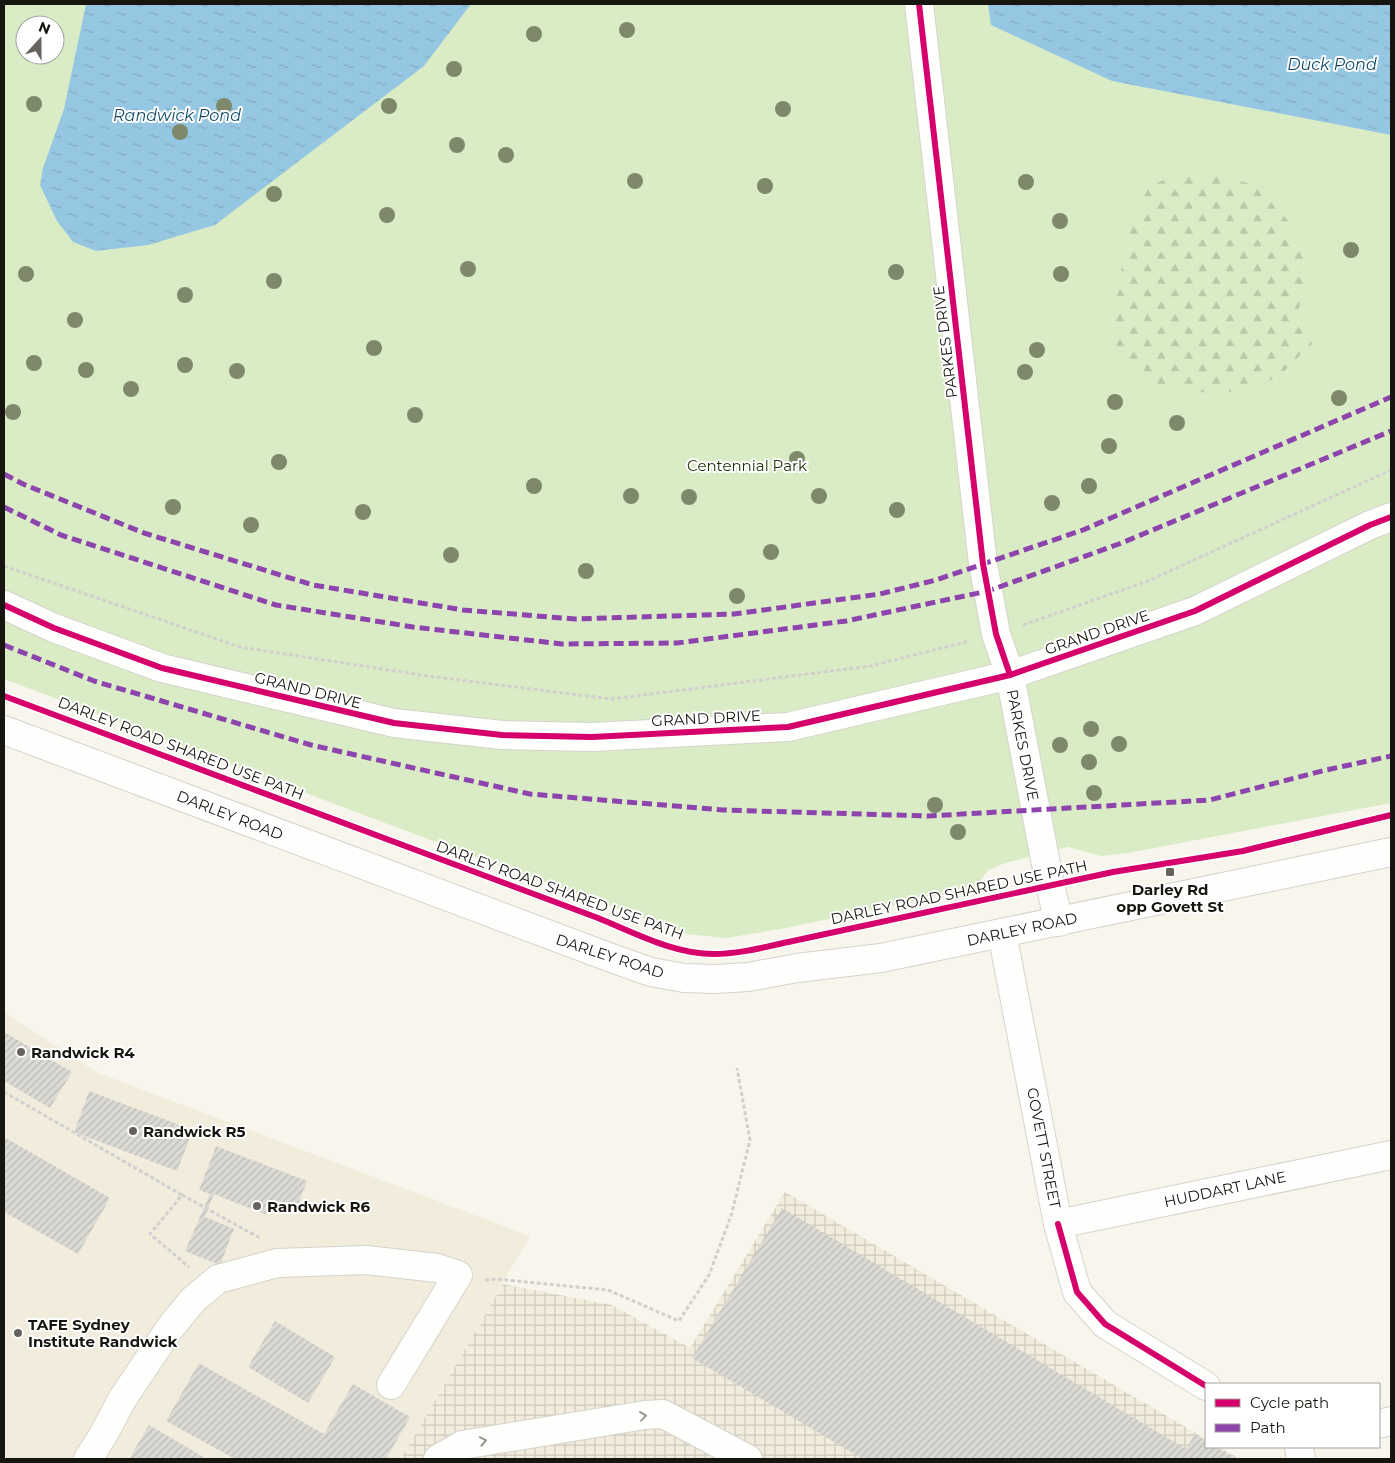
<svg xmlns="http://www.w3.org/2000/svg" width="1395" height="1463" viewBox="0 0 1395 1463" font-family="Montserrat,sans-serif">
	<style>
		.built { fill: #f2ecdc }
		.industrial { fill: url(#industrial-grid) }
		.green { fill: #daecc6; fill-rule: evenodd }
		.forest { fill: url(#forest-firs) }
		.water { fill: url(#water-ripples) }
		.building { fill: url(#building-hatch) }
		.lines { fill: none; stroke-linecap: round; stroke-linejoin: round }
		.minor-casing { stroke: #d4d3cc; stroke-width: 30 }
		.major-casing { stroke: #d4d3cc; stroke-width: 30 }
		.path { stroke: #d1d0ce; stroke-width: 3; stroke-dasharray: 4 2.5; stroke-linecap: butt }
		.minor { stroke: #fefefc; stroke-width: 28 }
		.major { stroke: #fefefc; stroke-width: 28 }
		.quiet { stroke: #8e44ad; stroke-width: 5; stroke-dasharray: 10 5; stroke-linecap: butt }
		.cycleway-casing { stroke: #fff; stroke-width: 9 }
		.cycleway { stroke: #d6006c; stroke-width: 6 }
		.tree { fill: #7e896c }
		.oneway { stroke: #969592 }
		.poi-dot { fill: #66635d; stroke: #fff; stroke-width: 2 }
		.labels { text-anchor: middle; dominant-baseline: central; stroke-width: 4; stroke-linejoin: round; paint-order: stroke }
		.street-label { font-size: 15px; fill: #171510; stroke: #fff }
		.park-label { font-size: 15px; fill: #1b3102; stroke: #fff }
		.poi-label { font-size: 15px; font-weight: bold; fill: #171510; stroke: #fff; text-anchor: start }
		.water-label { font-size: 16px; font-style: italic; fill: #0e4865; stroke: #fff }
	</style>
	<defs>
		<pattern id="industrial-grid" width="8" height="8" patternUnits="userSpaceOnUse" patternTransform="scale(1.25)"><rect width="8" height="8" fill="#f2ecdc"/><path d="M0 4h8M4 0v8" fill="none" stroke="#cfcabc"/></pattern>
		<pattern id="forest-firs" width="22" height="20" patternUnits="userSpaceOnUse" patternTransform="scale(1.25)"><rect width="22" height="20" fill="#daecc6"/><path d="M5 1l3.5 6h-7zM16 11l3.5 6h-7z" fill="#bacaa9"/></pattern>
		<pattern id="water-ripples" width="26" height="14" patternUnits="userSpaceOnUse" patternTransform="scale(1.25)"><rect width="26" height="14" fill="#96c7e2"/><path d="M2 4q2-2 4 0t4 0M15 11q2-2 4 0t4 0" fill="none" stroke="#81aac1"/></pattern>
		<pattern id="building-hatch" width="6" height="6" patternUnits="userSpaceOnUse" patternTransform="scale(1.25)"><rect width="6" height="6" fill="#dcdad4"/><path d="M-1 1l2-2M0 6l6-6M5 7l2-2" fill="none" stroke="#bcbab5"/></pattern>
	</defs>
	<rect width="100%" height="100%" fill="#f8f5ed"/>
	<path class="built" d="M4 1012 98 1073 530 1236 401 1459H4Z"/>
	<path class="industrial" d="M785 1192 1206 1439V1447H1219L1240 1459H401L503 1284 612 1305 690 1348Z"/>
	<path class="green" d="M4 4H1391V803L1128 853 1101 856 1068 847 1005 863 987 871 976 888 786 928 726 938 687 934 454 849 4 679ZM25 25H55V55H25Z"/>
	<path class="forest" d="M1192 169 1256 185 1290 223 1307 257 1299 310 1312 344 1277 378 1220 395 1161 386 1120 358 1110 317 1120 287 1122 261 1130 226 1149 186Z"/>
	<g class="water">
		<path d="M86 4H471L424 66 215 225 148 245 96 251 73 242 57 221 40 185 43 168 64 109Z"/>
		<path d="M988 4H1391V135L1112 81 991 25Z"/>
	</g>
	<g class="building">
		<path d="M4 1032 72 1072 50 1108 4 1081Z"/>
		<path d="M89 1091 193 1130 177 1171 74 1132Z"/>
		<path d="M4 1137 110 1198 78 1254 4 1212Z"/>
		<path d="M216 1146 307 1181 296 1210 272 1201 267 1215 214 1194 205 1217 234 1229 220 1265 185 1251 210 1194 199 1190Z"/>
		<path d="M782 1208 1186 1449 1195 1434 1206 1441V1447H1216L1237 1459H863L692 1358Z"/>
		<path d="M275 1321 335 1357 308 1403 248 1367Z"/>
		<path d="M199 1363 324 1434 353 1384 410 1417 386 1459H235L166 1421Z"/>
		<path d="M149 1425 207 1459H129Z"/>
	</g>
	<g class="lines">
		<defs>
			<g id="minor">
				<path d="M919 4 983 564 996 634 1010 675 1050 885 1059 922"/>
				<path d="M4 605 54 628 162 668 394 723 502 735 592 737 788 727 1010 675 1195 611 1370 525 1391 517"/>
				<path d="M1002 933 1058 1224 1077 1292 1105 1324 1206 1386"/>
				<path d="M1058 1224 1391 1155"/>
				<path d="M1379 1424 1391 1421"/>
				<path d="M1299 1447 1301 1459"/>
				<path d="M88 1459 102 1437 123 1398 170 1328 193 1300 218 1279 277 1263 366 1260 437 1268 458 1275 391 1385"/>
				<path d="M438 1459 462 1445 645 1415 663 1414 748 1459"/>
			</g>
			<path id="major" d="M4 730 614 959 651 972 684 978 715 979 748 977 797 968 881 958 1391 852"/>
		</defs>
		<use href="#minor" class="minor-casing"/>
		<use href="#major" class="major-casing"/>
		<g class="path">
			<path d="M4 566 240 647 428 676 611 699 871 666 970 641"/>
			<path d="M1023 625 1148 581 1391 470"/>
			<path d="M4 1092 182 1195 150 1234 189 1267"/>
			<path d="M182 1195 260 1238"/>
			<path d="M485 1280 496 1279 608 1290 679 1321 709 1275 731 1216 750 1140 737 1068"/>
		</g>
		<use href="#minor" class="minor"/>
		<use href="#major" class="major"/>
		<g class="quiet">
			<path d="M4 474 23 484 144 533 313 585 463 610 575 619 734 614 880 594 936 580 1083 530 1391 397"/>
			<path d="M4 507 61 535 276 605 413 627 562 644 677 643 846 621 988 591 1119 544 1391 431"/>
			<path d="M4 645 94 681 311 745 530 794 723 810 928 816 1210 800 1326 770 1391 756"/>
		</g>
		<defs>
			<g id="cycleway">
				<path d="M919 4 983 564 996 634 1010 675"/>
				<path d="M4 605 54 628 162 668 394 723 502 735 592 737 788 727 1010 675 1195 611 1370 525 1391 517"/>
				<path d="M4 696 598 918C635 933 674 954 714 954 741 954 768 946 793 941L1113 872 1243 851 1391 815"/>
				<path d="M1058 1224 1077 1292 1105 1324 1206 1386"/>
			</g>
		</defs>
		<use href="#cycleway" class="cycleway-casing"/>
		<use href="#cycleway" class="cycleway"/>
	</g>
	<g class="tree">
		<circle cx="627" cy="30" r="8"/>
		<circle cx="534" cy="34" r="8"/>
		<circle cx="454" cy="69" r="8"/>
		<circle cx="34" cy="104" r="8"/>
		<circle cx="224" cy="106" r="8"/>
		<circle cx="389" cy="106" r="8"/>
		<circle cx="783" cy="109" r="8"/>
		<circle cx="180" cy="132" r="8"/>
		<circle cx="457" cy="145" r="8"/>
		<circle cx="506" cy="155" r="8"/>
		<circle cx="635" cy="181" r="8"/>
		<circle cx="1026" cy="182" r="8"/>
		<circle cx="765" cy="186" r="8"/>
		<circle cx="274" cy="194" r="8"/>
		<circle cx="387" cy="215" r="8"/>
		<circle cx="1060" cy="221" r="8"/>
		<circle cx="1351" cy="250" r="8"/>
		<circle cx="468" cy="269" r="8"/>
		<circle cx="896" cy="272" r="8"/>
		<circle cx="26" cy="274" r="8"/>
		<circle cx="1061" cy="274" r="8"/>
		<circle cx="274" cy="281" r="8"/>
		<circle cx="185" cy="295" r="8"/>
		<circle cx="75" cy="320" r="8"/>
		<circle cx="374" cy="348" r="8"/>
		<circle cx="1037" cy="350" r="8"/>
		<circle cx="34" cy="363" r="8"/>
		<circle cx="185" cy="365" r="8"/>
		<circle cx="86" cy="370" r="8"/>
		<circle cx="237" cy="371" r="8"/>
		<circle cx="1025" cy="372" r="8"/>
		<circle cx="131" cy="389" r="8"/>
		<circle cx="1339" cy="398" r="8"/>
		<circle cx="1115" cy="402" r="8"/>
		<circle cx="13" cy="412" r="8"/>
		<circle cx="415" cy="415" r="8"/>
		<circle cx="1177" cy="423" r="8"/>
		<circle cx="1109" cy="446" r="8"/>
		<circle cx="797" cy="459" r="8"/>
		<circle cx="279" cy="462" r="8"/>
		<circle cx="534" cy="486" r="8"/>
		<circle cx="1089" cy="486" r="8"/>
		<circle cx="631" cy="496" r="8"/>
		<circle cx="819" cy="496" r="8"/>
		<circle cx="689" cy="497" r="8"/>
		<circle cx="1052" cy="503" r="8"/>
		<circle cx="173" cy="507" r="8"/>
		<circle cx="897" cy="510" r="8"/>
		<circle cx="363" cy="512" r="8"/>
		<circle cx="251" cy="525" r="8"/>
		<circle cx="771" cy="552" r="8"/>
		<circle cx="451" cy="555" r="8"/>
		<circle cx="586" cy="571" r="8"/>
		<circle cx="737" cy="596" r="8"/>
		<circle cx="1091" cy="729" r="8"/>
		<circle cx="1119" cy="744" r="8"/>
		<circle cx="1060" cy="745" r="8"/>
		<circle cx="1089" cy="762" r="8"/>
		<circle cx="1094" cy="793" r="8"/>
		<circle cx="935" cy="805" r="8"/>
		<circle cx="958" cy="832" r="8"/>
	</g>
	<defs><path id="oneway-chevron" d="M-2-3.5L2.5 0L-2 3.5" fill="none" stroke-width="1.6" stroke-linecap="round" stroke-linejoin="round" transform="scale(1.25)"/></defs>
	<g class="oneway">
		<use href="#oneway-chevron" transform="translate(643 1416) rotate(-7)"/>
		<use href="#oneway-chevron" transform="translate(483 1441) rotate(-11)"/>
	</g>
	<g class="poi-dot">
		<rect x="1165" y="867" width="10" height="10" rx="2.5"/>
		<circle cx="21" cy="1052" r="5"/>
		<circle cx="133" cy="1131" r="5"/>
		<circle cx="257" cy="1206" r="5"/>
		<circle cx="18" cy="1333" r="5"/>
	</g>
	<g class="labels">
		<g class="street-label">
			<text transform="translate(945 342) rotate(-97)">PARKES DRIVE</text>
			<text transform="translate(1097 632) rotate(-19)">GRAND DRIVE</text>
			<text transform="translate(308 690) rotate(14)">GRAND DRIVE</text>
			<text transform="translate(706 718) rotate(-3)">GRAND DRIVE</text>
			<text transform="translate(1023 745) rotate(79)">PARKES DRIVE</text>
			<text transform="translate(181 748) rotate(21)">DARLEY ROAD SHARED USE PATH</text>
			<text transform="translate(230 815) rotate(21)">DARLEY ROAD</text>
			<text transform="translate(560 890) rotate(20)">DARLEY ROAD SHARED USE PATH</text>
			<text transform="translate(959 892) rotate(-12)">DARLEY ROAD SHARED USE PATH</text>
			<text transform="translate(1022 929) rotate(-12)">DARLEY ROAD</text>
			<text transform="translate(610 956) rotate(18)">DARLEY ROAD</text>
			<text transform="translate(1044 1148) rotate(79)">GOVETT STREET</text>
			<text transform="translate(1225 1189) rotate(-12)">HUDDART LANE</text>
		</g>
		<g class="park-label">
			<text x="747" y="465">Centennial Park</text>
		</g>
		<g class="poi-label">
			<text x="1170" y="889" text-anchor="middle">Darley Rd<tspan x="1170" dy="17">opp Govett St</tspan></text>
			<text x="31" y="1052">Randwick R4</text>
			<text x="143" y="1131">Randwick R5</text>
			<text x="267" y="1206">Randwick R6</text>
			<text x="28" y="1324">TAFE Sydney<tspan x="28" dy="17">Institute Randwick</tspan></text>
		</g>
		<g class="water-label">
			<text x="1332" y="64">Duck Pond</text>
			<text x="177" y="115">Randwick Pond</text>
		</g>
	</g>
	<rect width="1395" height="1463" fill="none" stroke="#171510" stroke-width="10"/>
	<rect x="1205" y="1383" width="175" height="65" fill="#ffffff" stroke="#a2a19f"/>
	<rect x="1215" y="1399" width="25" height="8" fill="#d6006c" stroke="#a2a19f"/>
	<text x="1250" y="1408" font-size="15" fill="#171510">Cycle path</text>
	<rect x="1215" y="1424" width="25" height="8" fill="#8e44ad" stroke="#a2a19f"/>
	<text x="1250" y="1433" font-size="15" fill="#171510">Path</text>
	<g transform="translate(40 40) rotate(21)"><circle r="24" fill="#ffffff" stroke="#a2a19f"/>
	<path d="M0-4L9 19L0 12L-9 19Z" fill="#66635d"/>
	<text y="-8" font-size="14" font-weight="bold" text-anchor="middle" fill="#171510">N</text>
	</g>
</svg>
